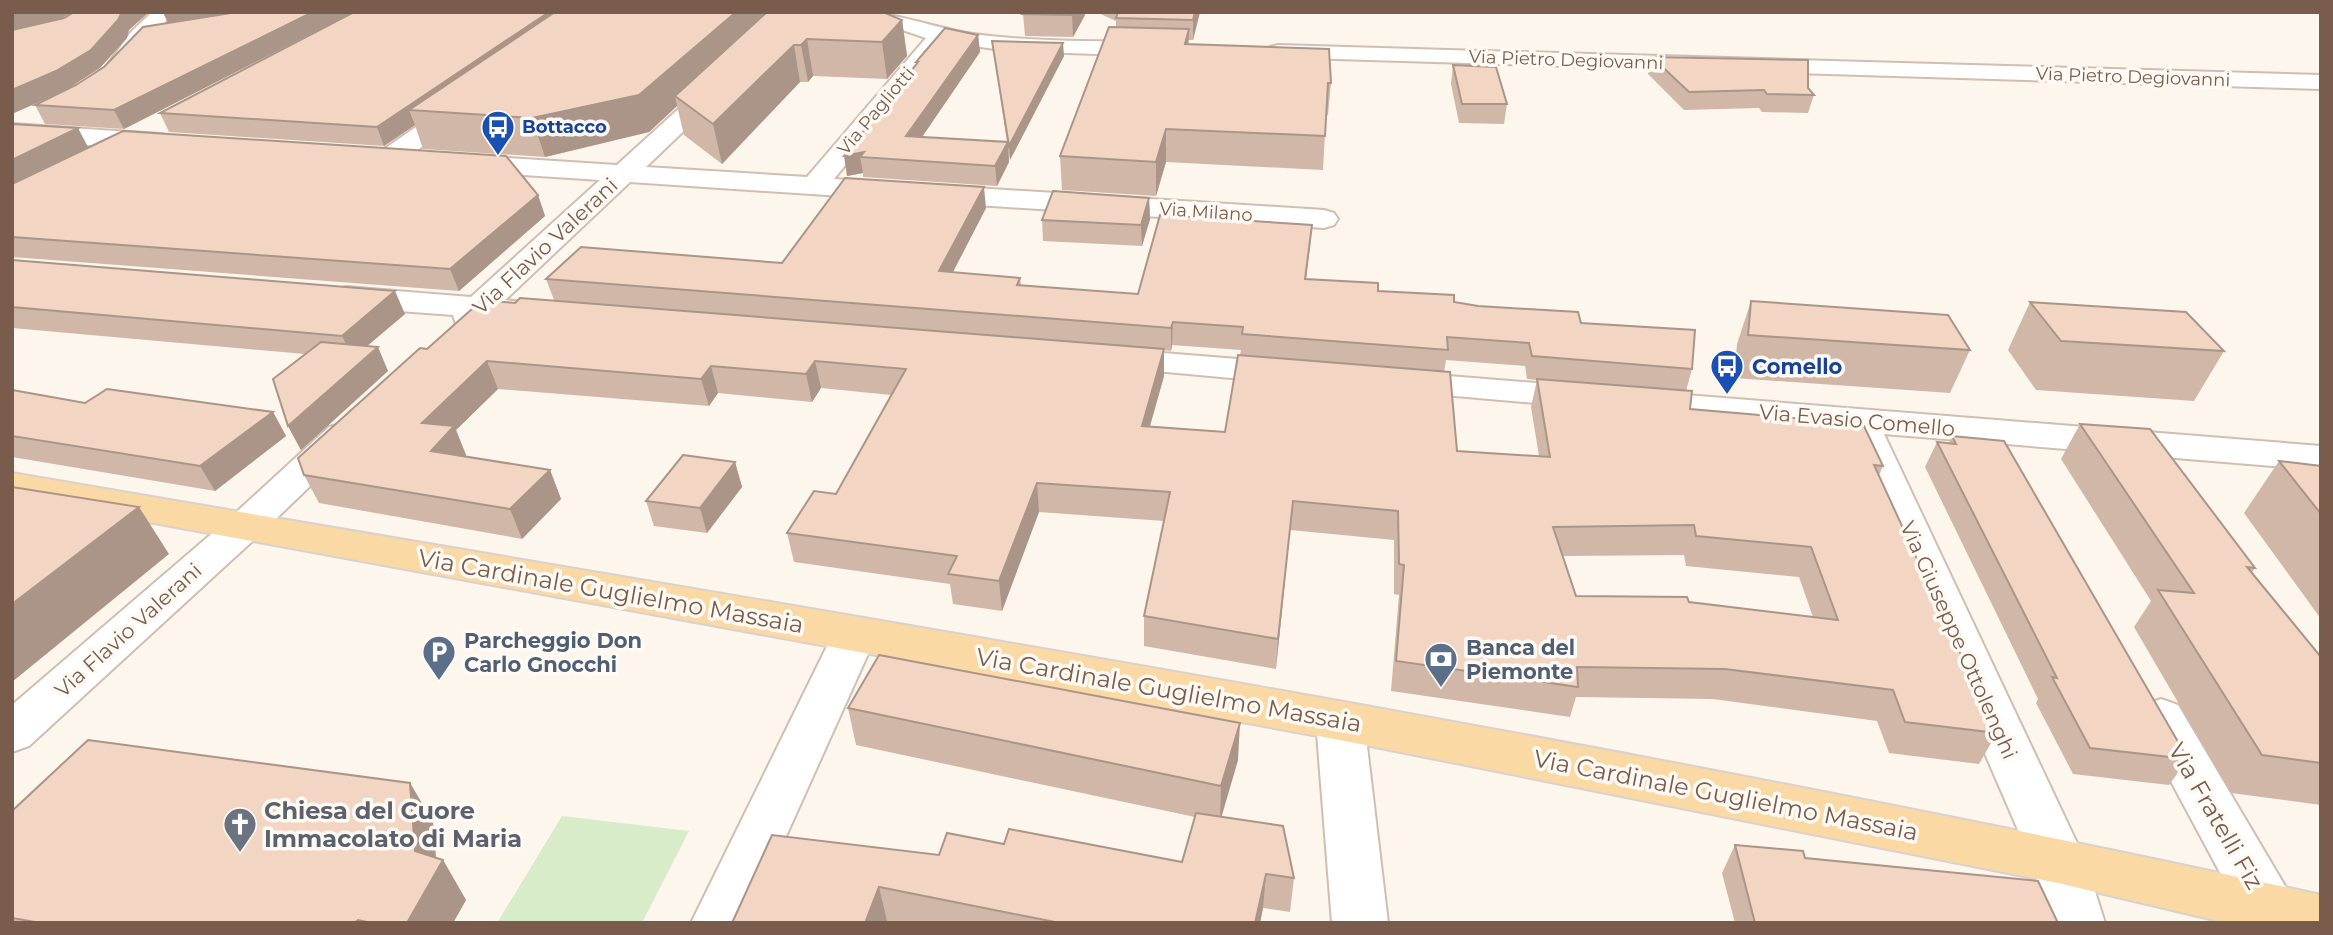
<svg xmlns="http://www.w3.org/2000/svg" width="2333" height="935" viewBox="0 0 2333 935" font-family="Montserrat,sans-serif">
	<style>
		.green { fill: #d8ecc9 }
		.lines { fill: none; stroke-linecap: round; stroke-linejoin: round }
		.minor-casing { stroke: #d1beb0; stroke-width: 4 }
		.major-casing { stroke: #dad1cd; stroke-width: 4 }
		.minor { fill: #fff; fill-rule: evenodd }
		.major { fill: #fbd9a5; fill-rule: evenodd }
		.wall { fill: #d1b7a8; fill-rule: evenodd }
		.shaded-wall { fill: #aa9588 }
		.building { fill: #f3d5c3; stroke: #aa9588; stroke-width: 2; fill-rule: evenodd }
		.labels { text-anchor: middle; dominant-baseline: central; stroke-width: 7; stroke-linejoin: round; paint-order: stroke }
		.far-street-label { font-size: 18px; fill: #7a5c4d; stroke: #fffaf3 }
		.far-transit-label { font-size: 18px; font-weight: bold; fill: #164399; stroke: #fffaf3; text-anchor: start }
		.street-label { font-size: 21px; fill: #7a5c4d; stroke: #fffaf3 }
		.transit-label { font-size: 21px; font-weight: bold; fill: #164399; stroke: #fffaf3; text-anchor: start }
		.service-label { font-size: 21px; font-weight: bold; fill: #4e5e75; stroke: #fffaf3; text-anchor: start }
		.near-street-label { font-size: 24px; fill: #7a5c4d; stroke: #fffaf3 }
		.near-worship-label { font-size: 24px; font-weight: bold; fill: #5b616d; stroke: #fffaf3; text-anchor: start }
	</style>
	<rect width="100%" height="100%" fill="#fdf6ec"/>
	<path class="green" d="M562 816 689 831 642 923H497Z"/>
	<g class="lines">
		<defs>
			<g id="minor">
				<path d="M152 12H174L147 42 125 73H109L105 68 109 63 131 32Z"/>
				<path d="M785 12H808L646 167 807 177 926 38 861 16 858 12C897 12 933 28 973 34 1033 42 1094 41 1155 42L1166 49 1155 56 1009 51 945 42 834 179 1324 210 1334 213 1338 219 1334 225 1324 228 630 182 505 300 537 304 542 311 537 318 526 321 486 318C477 327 469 327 456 324L453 315 346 307 335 304 330 297 335 290 346 287 471 297 600 180 461 171 452 169 448 163 452 157 461 155 617 165Z"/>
				<path d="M1278 45 2321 75V89L1270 57 1267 52 1270 47Z"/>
				<path d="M461 100 470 102 473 107 470 112 398 164H380L376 158 380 152 452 102Z"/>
				<path d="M12 124 160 134 169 136 173 142 169 148 160 150 12 140Z"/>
				<path d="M1113 349 1287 363 1299 366 1304 373 1299 380 1287 383 1101 366 1096 359 1101 352Z"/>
				<path d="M1399 372 2321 446V470L1884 434 2085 860 2105 923H2049L2031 860 1845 430 1387 390 1381 383 1387 376Z"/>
				<path d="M342 424 355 427 361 435 355 443 258 536 29 746 12 752V705L230 518 329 427Z"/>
				<path d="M855 618 871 623 877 634 747 923H691L833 634 839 623Z"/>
				<path d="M2161 699 2178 705 2288 891 2296 908 2289 923H2247L2137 718 2144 705Z"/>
				<path d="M1340 702 1357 708 1364 721 1388 923H1332L1316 721 1323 708Z"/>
			</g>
			<path id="major" d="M12 473C783 606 1557 727 2321 895V923H2227L2058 883 1340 740 12 497Z"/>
		</defs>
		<use href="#minor" class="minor-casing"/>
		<use href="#major" class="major-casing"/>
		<use href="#minor" class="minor"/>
		<use href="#major" class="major"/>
	</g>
	<g class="wall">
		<path d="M163 12H354L124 129 45 124 35 105 76 85 168 23Z"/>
		<path d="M1096 12H1200L1193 40H1188V44L1331 83 1328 115H1326L1323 170 1166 162 1156 196 1062 190 1060 156 1116 27V21Z"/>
		<path d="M1023 14 1085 15 1073 37 1025 36Z"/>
		<path d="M902 20 907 56 887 79 813 76 808 82H800L722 164 684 135 677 106 649 132 545 157 423 149 415 125 384 146 169 132 160 113Z"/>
		<path d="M978 35 980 52 922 137 1007 142 992 41 1064 56 1010 160 1008 148 1009 162 997 186 863 177V173L847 176 916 65V62Z"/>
		<path d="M1652 57 1808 88 1814 95 1808 113 1762 112 1759 108 1684 110 1648 74Z"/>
		<path d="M1453 65 1507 104 1504 124 1459 123 1451 84Z"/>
		<path d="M12 124 88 147 72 155 538 195 545 216 459 291 12 257Z"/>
		<path d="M1149 198 1150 219 1142 246 1043 241 1042 220Z"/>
		<path d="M986 208 953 272 1020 278 1021 285 1138 294 1312 225 1306 279 1581 323 1692 369 1686 391 1690 409 1883 466 1879 475 1997 733 1979 764 1889 753 1877 721 1713 699 1576 697 1570 717 1391 691 1399 595 1394 594V540L1290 530 1276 669 1144 646V616L1164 521 1039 512 1002 611 953 604 950 584 794 562 787 533 836 494 891 395 821 388 812 402 718 393 709 406 498 389 456 430 466 455 465 457 550 470 561 499 522 539 319 503 304 475 427 349 515 303 554 300 546 279 782 263ZM1172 345 1241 350 1225 432 1150 426 1164 376V350L1171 351ZM1446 360 1525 366 1527 379 1537 380 1531 407 1539 456 1457 451 1444 372ZM1684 555 1686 566 1799 577 1813 617 1689 602 1576 596 1563 556Z"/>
		<path d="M12 260 405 314 367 346 388 371 301 450 288 426 305 354 12 328Z"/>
		<path d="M1751 301 1970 350 1950 393 1734 378 1737 344Z"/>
		<path d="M2030 302 2224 351 2194 401 2036 390 2008 350Z"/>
		<path d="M12 390 85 403 273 412 286 436 215 491 12 457Z"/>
		<path d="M2080 424 2255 568 2252 572 2321 657V805L2231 793 2134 627 2151 601 2061 459Z"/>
		<path d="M1952 436 2188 759 2169 785 2073 774 2036 703 2038 699 1925 467 1937 442 1949 443Z"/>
		<path d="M2279 461 2321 466V619L2244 513Z"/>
		<path d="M735 462 742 487 707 533 654 526 646 501Z"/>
		<path d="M848 708 1238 760 1221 817 1294 878 1290 912 1263 908 1260 923H897L887 921 886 923H732L939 855 1004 844 1182 862 1195 817 856 745Z"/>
		<path d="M410 783 433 822 436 858 443 860 466 900 453 923H12V811Z"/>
		<path d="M1735 845 1805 858 2058 923H1735L1722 873Z"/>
	</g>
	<g class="shaded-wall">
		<path d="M12 12H73L56 21 12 30Z"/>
		<path d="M122 12H149L129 30 127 38 100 68 66 90 12 114V90Z"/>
		<path d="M163 12H238L168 23Z"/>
		<path d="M313 12H354L124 129 114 110Z"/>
		<path d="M549 12H577L409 110 415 125 384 146 377 127Z"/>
		<path d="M736 12H781L675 96 677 106 649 132 545 157 532 118Z"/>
		<path d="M1074 12H1084L1085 15 1073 37 1072 15Z"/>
		<path d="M1195 12H1200L1193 40V20Z"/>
		<path d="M902 20 907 56 887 79 882 42Z"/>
		<path d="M1189 29 1188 59 1185 44Z"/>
		<path d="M978 35 980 52 909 156 906 136Z"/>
		<path d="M807 39 813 76 808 82 801 45Z"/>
		<path d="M1063 43 1064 56 1010 160 1009 146Z"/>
		<path d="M794 45 800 82 722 164 713 124Z"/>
		<path d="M78 128 88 147 12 186V160Z"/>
		<path d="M1166 129V162L1156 196V162Z"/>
		<path d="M1008 142 1009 162 997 186 995 166Z"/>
		<path d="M864 152 860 157 863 173 847 176 844 156Z"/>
		<path d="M984 187 986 208 942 293 939 271Z"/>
		<path d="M538 195 545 216 459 291 450 269Z"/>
		<path d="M1149 198 1150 219 1142 246 1141 225Z"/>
		<path d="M1312 225 1310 246 1303 301 1305 279Z"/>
		<path d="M395 291 405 314 353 358 342 336Z"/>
		<path d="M1173 322 1172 345 1171 351V328Z"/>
		<path d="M378 347 388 371 301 450 288 426Z"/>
		<path d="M1164 349V376L1142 454V426Z"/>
		<path d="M487 361 498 389 456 430 466 455 444 480 431 451 422 423Z"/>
		<path d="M815 361 821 388 812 402 806 374Z"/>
		<path d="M711 366 718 393 709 406 701 379Z"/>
		<path d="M273 412 286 436 215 491 200 466Z"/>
		<path d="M735 462 742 487 707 533 700 508Z"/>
		<path d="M550 470 561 499 522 539 510 509Z"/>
		<path d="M1037 483 1039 512 1002 611 999 581Z"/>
		<path d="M1293 501 1290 530 1276 669 1278 639Z"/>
		<path d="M139 507 169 554 12 682V604Z"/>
		<path d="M1240 723 1238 760 1220 822 1221 786Z"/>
		<path d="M410 783 433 822 437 871 443 860 466 900 453 923H407L415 851Z"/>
		<path d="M1266 874 1263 908 1260 923H1255Z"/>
		<path d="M879 887 887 921 886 923H865Z"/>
	</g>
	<g class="building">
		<path d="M74 12H122L118 20 91 50 56 71 12 90V30L64 18Z"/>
		<path d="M237 12H313L114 110 35 105 76 85 104 67 143 27Z"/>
		<path d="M354 12H549L377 127 160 113Z"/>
		<path d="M555 12H736L639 95 532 118 409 110Z"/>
		<path d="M767 12H883L902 20 882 42 807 39 801 45H794L713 124 675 96Z"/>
		<path d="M1026 12H1074L1072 15 1023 14Z"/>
		<path d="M1118 12H1195L1193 20 1116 18Z"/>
		<path d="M1109 27 1189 29 1185 44 1329 49 1331 83H1328L1325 136 1166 129 1156 162 1060 156Z"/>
		<path d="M945 28 978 35 906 136 1008 142 995 166 860 157 864 152 844 156 918 62H916Z"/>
		<path d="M992 41 1063 43 1009 146Z"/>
		<path d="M1652 57 1808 60V88L1814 95 1767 94 1764 90 1689 92Z"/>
		<path d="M1453 65 1496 67 1507 104H1462Z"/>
		<path d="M12 124 78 128 12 160Z"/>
		<path d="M123 131 506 156 538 195 450 269 12 237V184Z"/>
		<path d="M845 178 984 187 939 271 1020 278 1017 285 1138 294 1160 215 1312 225 1305 279 1378 283V291L1454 295V302L1478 306 1578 312 1581 323 1695 330 1692 369 1532 356 1529 343 1447 337 1448 350 1242 334 1243 327 1173 322 1171 328 546 279 581 247 782 263Z"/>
		<path d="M1053 191 1149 198 1141 225 1042 220Z"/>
		<path d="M12 260 395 291 342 336 12 307Z"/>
		<path d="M520 298 1164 349 1142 426 1225 432 1238 355 1450 372 1457 451 1550 457 1537 379 1692 391 1690 409 1863 424 1883 466 1874 465 1997 733 1905 722 1893 690 1725 669 1577 667 1578 687 1396 661 1404 565 1399 564 1398 511 1293 501 1278 639 1144 616 1170 492 1037 483 999 581 948 574 957 556 787 533 814 491 836 494 906 369 815 361 806 374 711 366 701 379 487 361 422 423 454 426 431 451 550 470 510 509 304 475 298 458 420 348 427 349 482 300 515 303ZM1694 525 1696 536 1811 547 1838 620 1689 602 1687 597 1576 596 1553 527Z"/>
		<path d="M1751 301 1948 315 1970 350 1748 335Z"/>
		<path d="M2030 302 2186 312 2224 351 2061 341Z"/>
		<path d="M321 342 378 347 288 426 273 379Z"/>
		<path d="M107 389 273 412 200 466 12 436V390L85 403Z"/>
		<path d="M2080 424 2150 429 2255 568 2247 567 2321 657V763L2262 755 2158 590 2194 593Z"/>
		<path d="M1952 436 2004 441 2188 759 2090 748 2052 677 2057 678 1937 442 1956 444Z"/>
		<path d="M683 455 735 462 700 508 646 501Z"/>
		<path d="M2279 461 2321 466V514Z"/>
		<path d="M12 487 139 507 12 604Z"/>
		<path d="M879 655 1240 723 1221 786 848 708Z"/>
		<path d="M88 740 410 783 415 851 443 860 407 923H372L358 920 354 923H41L12 918V811Z"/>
		<path d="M1196 813 1283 826 1294 878 1266 874 1255 923H1060L879 887 865 923H732L772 835 939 855 947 833 1004 844 1009 829 1182 862Z"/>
		<path d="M1735 845 1803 851 1805 858 2038 881 2058 923H1755Z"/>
	</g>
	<defs>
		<symbol id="bus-pin" viewBox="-11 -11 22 30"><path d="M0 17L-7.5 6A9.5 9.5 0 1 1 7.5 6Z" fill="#1a4fb4" stroke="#fffaf3"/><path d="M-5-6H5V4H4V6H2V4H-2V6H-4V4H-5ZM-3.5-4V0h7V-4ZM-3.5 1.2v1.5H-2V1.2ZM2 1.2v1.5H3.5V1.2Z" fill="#fff"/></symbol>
		<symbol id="parking-pin" viewBox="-11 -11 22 30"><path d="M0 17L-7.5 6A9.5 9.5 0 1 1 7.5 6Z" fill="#5c6f8a" stroke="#fffaf3"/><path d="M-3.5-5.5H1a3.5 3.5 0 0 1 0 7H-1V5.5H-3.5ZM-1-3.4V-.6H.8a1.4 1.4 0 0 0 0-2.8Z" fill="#fff"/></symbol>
		<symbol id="bank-pin" viewBox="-11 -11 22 30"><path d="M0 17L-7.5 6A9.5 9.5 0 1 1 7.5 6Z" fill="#5c6f8a" stroke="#fffaf3"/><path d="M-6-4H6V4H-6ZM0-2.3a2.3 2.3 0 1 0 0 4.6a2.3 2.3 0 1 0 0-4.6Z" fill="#fff"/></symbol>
		<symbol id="church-pin" viewBox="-11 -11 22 30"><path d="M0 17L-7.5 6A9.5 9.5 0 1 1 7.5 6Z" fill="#6b7280" stroke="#fffaf3"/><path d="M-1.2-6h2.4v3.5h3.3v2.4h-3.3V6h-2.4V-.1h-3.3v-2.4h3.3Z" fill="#fff"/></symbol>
	</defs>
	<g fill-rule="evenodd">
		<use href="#bus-pin" x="479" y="108" width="38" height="52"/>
		<use href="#bus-pin" x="1708" y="347" width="38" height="52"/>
		<use href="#parking-pin" x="420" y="633" width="38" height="52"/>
		<use href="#bank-pin" x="1422" y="640" width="38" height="52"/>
		<use href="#church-pin" x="221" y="805" width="38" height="52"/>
	</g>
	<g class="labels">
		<g class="far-street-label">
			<text transform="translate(1566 60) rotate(2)">Via Pietro Degiovanni</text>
			<text transform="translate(2133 77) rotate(2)">Via Pietro Degiovanni</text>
			<text transform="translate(876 111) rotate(-50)">Via Pagliotti</text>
			<text transform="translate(1206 212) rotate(4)">Via Milano</text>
		</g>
		<g class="far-transit-label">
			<text x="522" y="127">Bottacco</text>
		</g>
		<g class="street-label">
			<text transform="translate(545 246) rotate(-43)">Via Flavio Valerani</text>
			<text transform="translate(1857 420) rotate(5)">Via Evasio Comello</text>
			<text transform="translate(128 630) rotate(-42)">Via Flavio Valerani</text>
			<text transform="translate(1959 640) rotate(66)">Via Giuseppe Ottolenghi</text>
		</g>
		<g class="transit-label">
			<text x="1752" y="366">Comello</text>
		</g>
		<g class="service-label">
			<text x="464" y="640">Parcheggio Don<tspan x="464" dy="24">Carlo Gnocchi</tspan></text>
			<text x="1466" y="647">Banca del<tspan x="1466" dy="24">Piemonte</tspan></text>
		</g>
		<g class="near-street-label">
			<text transform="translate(611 591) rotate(10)">Via Cardinale Guglielmo Massaia</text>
			<text transform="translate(1169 690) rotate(10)">Via Cardinale Guglielmo Massaia</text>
			<text transform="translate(1726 795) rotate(11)">Via Cardinale Guglielmo Massaia</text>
			<text transform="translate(2216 816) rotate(60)">Via Fratelli Fiz</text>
		</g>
		<g class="near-worship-label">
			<text x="264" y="810">Chiesa del Cuore<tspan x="264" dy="28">Immacolato di Maria</tspan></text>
		</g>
	</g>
	<rect width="2333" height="935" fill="none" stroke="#7a5c4d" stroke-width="28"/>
</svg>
